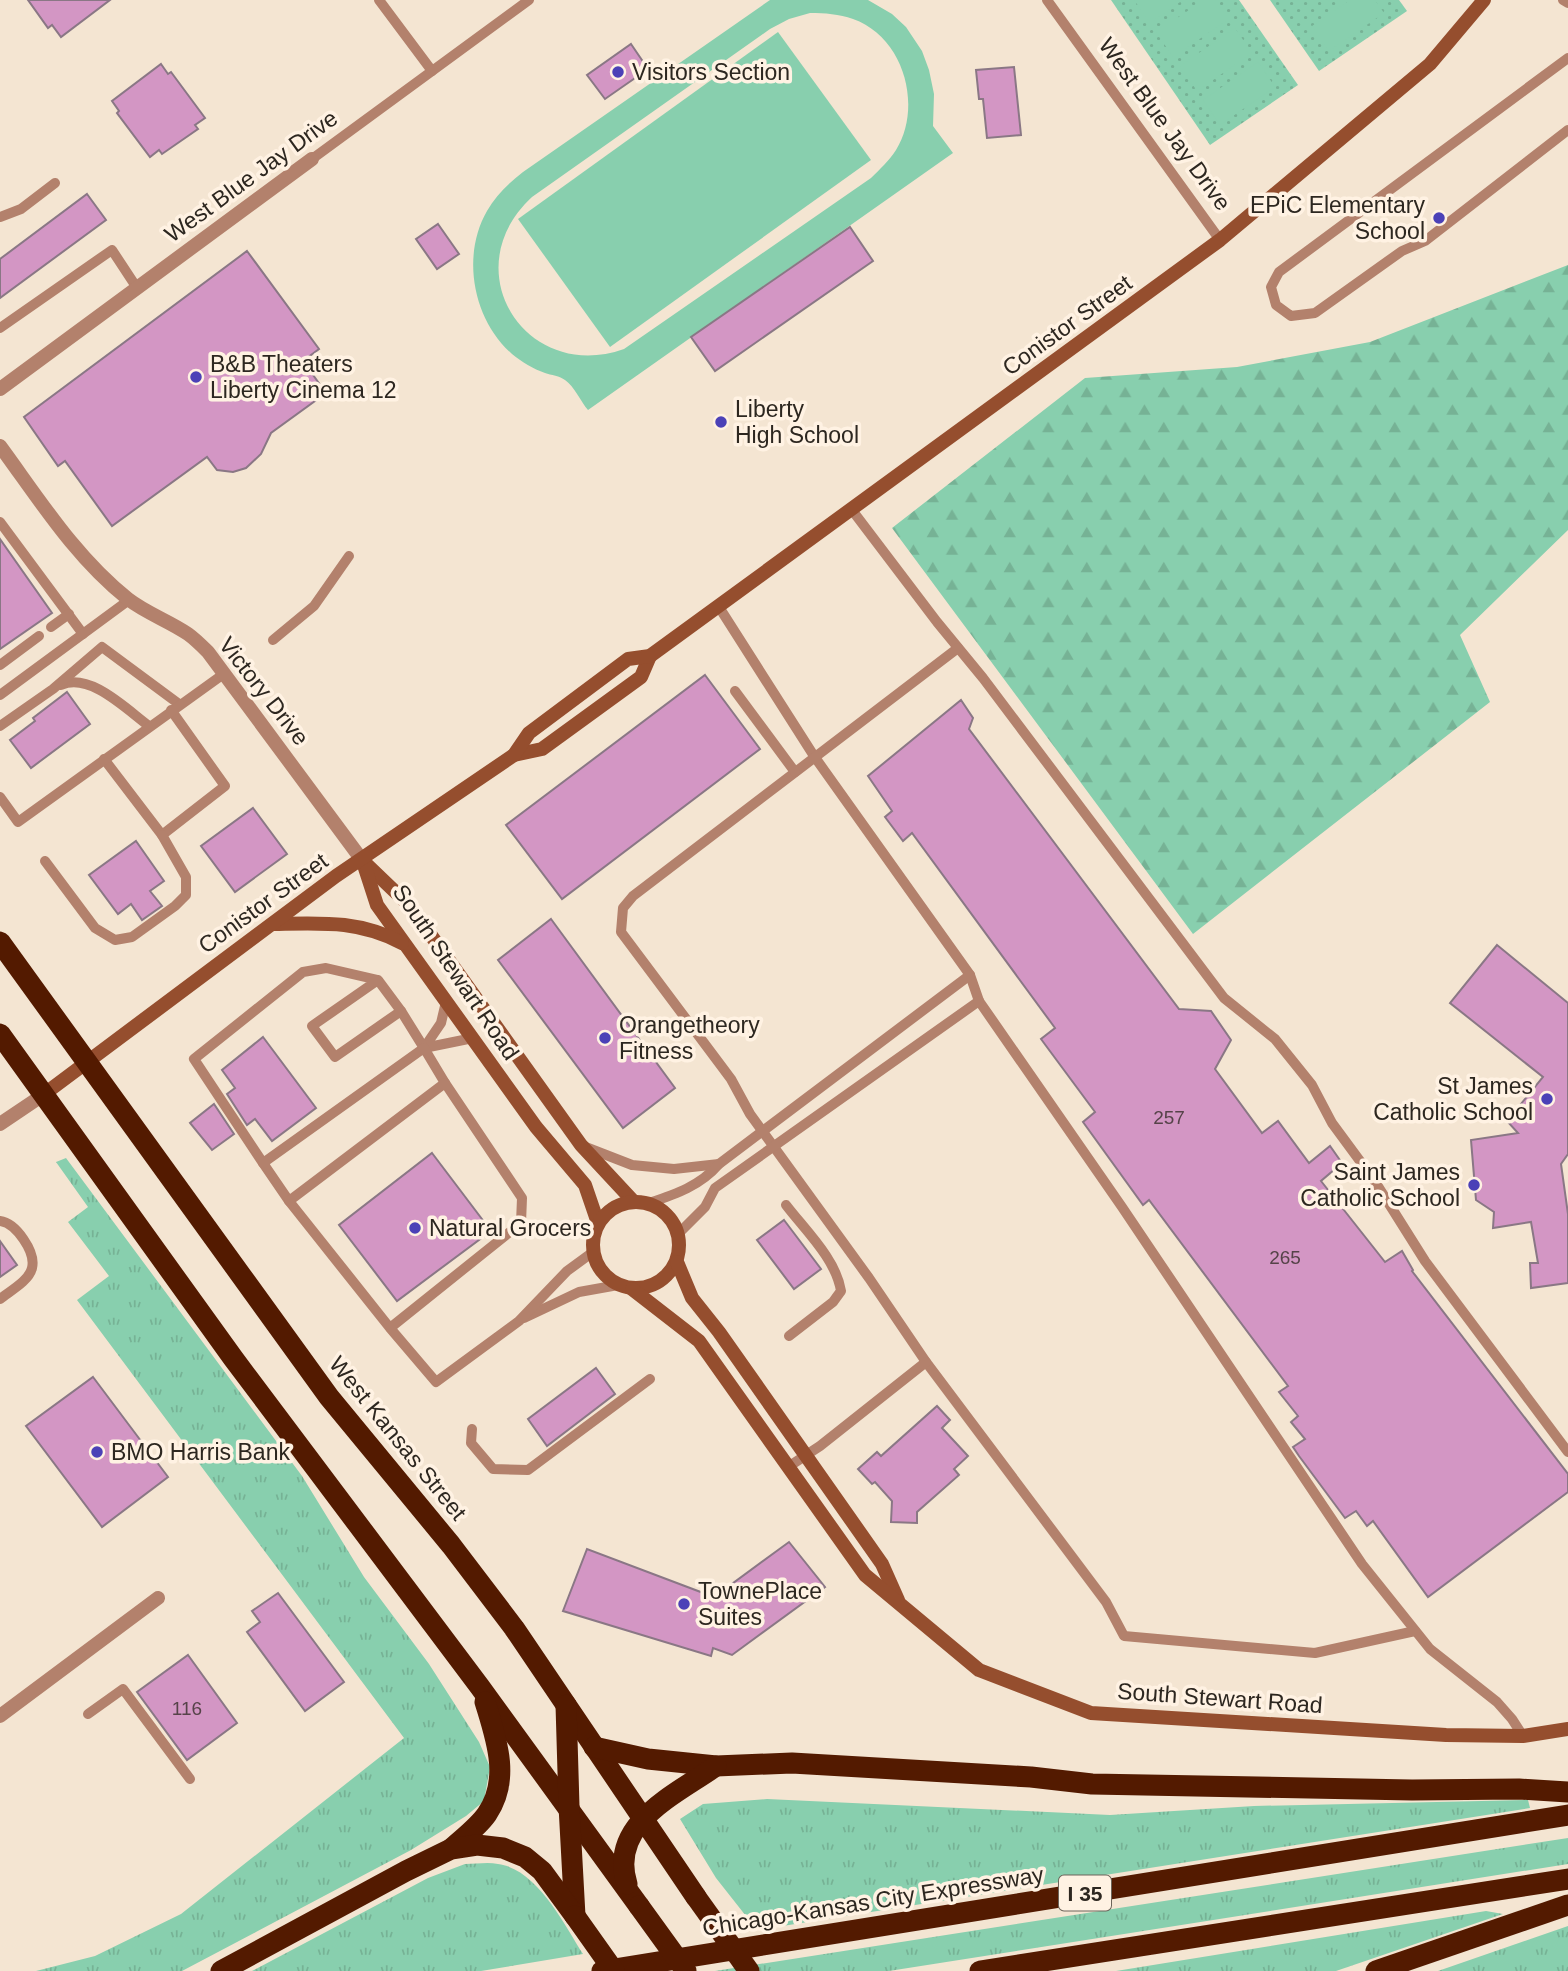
<svg xmlns="http://www.w3.org/2000/svg" width="1568" height="1971" viewBox="0 0 1568 1971" font-family="Helvetica,sans-serif">
	<style>
		.grass { fill: url(#grass-tufts) }
		.forest { fill: url(#forest-firs) }
		.park { fill: url(#park-dots) }
		.pitch { fill: #88cfae; fill-rule: evenodd }
		.building { fill: #d396c4; stroke: #8a7785; stroke-width: 2 }
		.lines { fill: none; stroke-linecap: round; stroke-linejoin: round }
		.lane { stroke: #b3816c; stroke-width: 10 }
		.street { stroke: #b3816c; stroke-width: 14 }
		.secondary { stroke: #954e2e; stroke-width: 14 }
		.highway { stroke: #531a00; stroke-width: 21 }
		.highway-bridge { stroke: #531a00; stroke-width: 21 }
		.poi-dot { fill: #4b41b7; stroke: #fff2e3; stroke-width: 2.5 }
		.labels { text-anchor: middle; dominant-baseline: central; stroke-width: 7; stroke-linejoin: round; paint-order: stroke }
		.number-label { font-size: 19px; fill: #564349 }
		.shield { fill: #fff2e3; stroke: #6c645a; stroke-width: 2 }
		.shield-label { font-size: 21px; font-weight: bold; fill: #2d2720 }
		.poi-label { font-size: 23px; fill: #2d2720; stroke: #fff2e3; text-anchor: start }
		.street-label { font-size: 23px; fill: #2d2720; stroke: #fff2e3 }
	</style>
	<defs>
		<pattern id="grass-tufts" width="24" height="20" patternUnits="userSpaceOnUse" patternTransform="scale(1.75)"><rect width="24" height="20" fill="#88cfae"/><path d="M3 7l-1-3M5 7V3M7 7l1-3M15 17l-1-3M17 17v-4M19 17l1-3" fill="none" stroke="#76b295"/></pattern>
		<pattern id="forest-firs" width="22" height="20" patternUnits="userSpaceOnUse" patternTransform="scale(1.75)"><rect width="22" height="20" fill="#88cfae"/><path d="M5 1l3.5 6h-7zM16 11l3.5 6h-7z" fill="#76b295"/></pattern>
		<pattern id="park-dots" width="8" height="8" patternUnits="userSpaceOnUse" patternTransform="scale(1.75)"><rect width="8" height="8" fill="#88cfae"/><path d="M2 2h.1M6 6h.1" fill="none" stroke="#76b295" stroke-width="1.8" stroke-linecap="round"/></pattern>
	</defs>
	<rect width="100%" height="100%" fill="#f4e5d2"/>
	<g class="grass">
		<path d="M66 1158 302 1476 364 1577 429 1664 479 1742 490 1767 484 1801 466 1816 411 1850 182 1971H36L95 1956 181 1914 404 1738 77 1300 109 1276 68 1222 88 1207 56 1162Z"/>
		<path d="M767 1799 1110 1815 1254 1806 1528 1800 1530 1808 757 1930 716 1878 680 1819 703 1804Z"/>
		<path d="M1568 1838V1864L889 1971H715Z"/>
		<path d="M465 1864C476 1864 488 1862 498 1864 537 1869 564 1924 583 1954L481 1971H252L428 1878Z"/>
		<path d="M1486 1911 1503 1914 1336 1971H1116Z"/>
		<path d="M1568 1926V1971H1438Z"/>
	</g>
	<path class="forest" d="M1568 265V530L1460 635 1490 702 1193 934 892 528 1085 378 1237 367 1370 342Z"/>
	<g class="park">
		<path d="M1111 0H1239L1298 85 1210 145Z"/>
		<path d="M1270 0H1399L1407 11 1319 71Z"/>
	</g>
	<g class="pitch">
		<path d="M770 0H868L892 14 906 27 922 51 929 70 934 94 933 126 953 153 588 410C581 402 574 386 565 380 560 376 551 375 545 373 533 369 522 362 512 354 473 320 461 256 487 211 496 195 509 183 523 172ZM810 13C825 13 839 14 853 19 904 37 923 106 896 150 889 161 880 169 871 178L624 349C526 384 453 270 532 197L770 29 789 19Z"/>
		<path d="M1134 0H1183L1150 23Z"/>
		<path d="M1204 0H1215L1229 19 1173 57 1156 32Z"/>
		<path d="M1350 0H1375L1384 13 1329 51 1312 26Z"/>
		<path d="M1235 28 1252 53 1197 91 1180 66Z"/>
		<path d="M778 32 871 160 610 347 518 219Z"/>
		<path d="M1258 62 1275 87 1220 125 1203 100Z"/>
	</g>
	<g class="building">
		<path d="M28 0H110L61 37 52 25 48 28Z"/>
		<path d="M631 44 648 69 605 99 587 75Z"/>
		<path d="M161 64 168 74 171 72 205 118 195 125 198 129 162 154 159 150 150 157 117 113 119 111 112 101Z"/>
		<path d="M1014 67 1021 135 987 138 983 99H979L976 70Z"/>
		<path d="M87 194 106 220 0 298V259Z"/>
		<path d="M438 224 459 254 437 269 416 239Z"/>
		<path d="M850 227 873 261 715 371 691 337Z"/>
		<path d="M247 251 319 349 303 361 326 393 271 433 261 454 246 468 233 472 217 470 207 457 112 526 65 461 58 466 24 417Z"/>
		<path d="M0 539 52 613 0 649Z"/>
		<path d="M705 675 760 749 562 899 506 825Z"/>
		<path d="M67 692 90 724 31 768 10 740 35 721 33 718Z"/>
		<path d="M961 700 973 718 969 729 1179 1009 1211 1011 1231 1040 1215 1069 1262 1133 1278 1121 1309 1163 1330 1146 1342 1163 1321 1181 1385 1262 1402 1251 1413 1270 1412 1271 1568 1474V1492L1428 1597 1373 1521 1367 1526 1356 1511 1345 1518 1299 1456 1293 1447 1305 1439 1291 1422 1298 1416 1279 1392 1288 1386 1149 1200 1143 1205 1083 1122 1095 1112 1041 1039 1055 1028 912 833 903 841 885 817 892 811 868 776Z"/>
		<path d="M253 808 287 854 235 892 201 846Z"/>
		<path d="M136 841 164 881 150 891 162 906 142 920 131 904 118 914 89 875Z"/>
		<path d="M551 919 675 1088 623 1128 498 960Z"/>
		<path d="M1497 945 1568 1003V1154L1561 1164 1568 1214V1283L1531 1288 1530 1263H1538L1531 1222 1493 1228 1494 1212 1476 1200 1471 1140 1518 1133 1507 1121 1543 1077 1450 1003Z"/>
		<path d="M263 1037 316 1108 272 1141 255 1119 247 1125 227 1094 235 1088 222 1070Z"/>
		<path d="M214 1104 234 1134 212 1150 190 1123Z"/>
		<path d="M432 1153 491 1231 397 1301 339 1225Z"/>
		<path d="M784 1220 821 1269 794 1289 757 1240Z"/>
		<path d="M0 1241 17 1265 0 1277Z"/>
		<path d="M596 1368 615 1394 547 1446 528 1419Z"/>
		<path d="M93 1377 168 1477 102 1527 26 1426Z"/>
		<path d="M937 1406 950 1420 942 1428 968 1456 954 1469 959 1475 917 1512V1523L891 1522 892 1501 875 1482 872 1484 858 1469 877 1452 881 1456Z"/>
		<path d="M789 1542 825 1587 732 1655 713 1648 711 1656 563 1611 587 1549 714 1597Z"/>
		<path d="M278 1593 344 1682 305 1711 247 1632 260 1622 252 1611Z"/>
		<path d="M188 1655 237 1723 187 1760 137 1692Z"/>
	</g>
	<g class="lines">
		<g class="lane">
			<path d="M379 0 432 71"/>
			<path d="M1047 0 1220 240"/>
			<path d="M1563 0 1568 3"/>
			<path d="M1568 58 1279 272 1271 287 1276 305 1291 316 1315 313 1402 251 1425 241 1568 130"/>
			<path d="M312 159 529 0"/>
			<path d="M0 217 21 209 55 183"/>
			<path d="M0 328 112 250 137 288"/>
			<path d="M852 510 937 622 983 678 1224 998 1275 1039 1312 1085 1332 1123 1374 1180 1425 1261 1568 1452"/>
			<path d="M0 522 83 634"/>
			<path d="M719 607 814 756 970 975 979 1001 1122 1207 1362 1564 1430 1649 1497 1702 1512 1719 1523 1736"/>
			<path d="M51 627 69 614"/>
			<path d="M273 640 314 606 349 556"/>
			<path d="M958 648 633 896 623 908 621 932 731 1079 750 1114 869 1278 926 1362 1106 1602 1124 1636 1315 1653 1415 1631"/>
			<path d="M0 665 39 636"/>
			<path d="M61 685C90 672 126 709 149 726"/>
			<path d="M735 691 795 772"/>
			<path d="M0 695 129 600"/>
			<path d="M0 726 53 689 102 647 179 704"/>
			<path d="M104 759 162 835 225 786 171 710"/>
			<path d="M0 797 18 822 225 673"/>
			<path d="M45 861 95 928 115 940 132 937 175 906 186 895V877L162 835"/>
			<path d="M446 1002 441 1023 424 1048 473 1038"/>
			<path d="M401 1011 424 1048"/>
			<path d="M583 1146 632 1165 674 1169 719 1164"/>
			<path d="M263 1163 194 1059 303 972 326 968 378 980 401 1011 335 1057 312 1026 378 980"/>
			<path d="M289 1201 263 1163 424 1048 445 1083"/>
			<path d="M649 1203C676 1194 700 1186 719 1164L970 975"/>
			<path d="M786 1205C805 1230 836 1259 841 1291L833 1302 789 1336"/>
			<path d="M0 1221C16 1223 36 1252 32 1268 29 1281 10 1291 0 1299"/>
			<path d="M678 1234 705 1207 715 1188 979 1001"/>
			<path d="M524 1318 579 1292 618 1285"/>
			<path d="M390 1328 521 1223 522 1198 445 1083 289 1201 390 1328 436 1382 519 1321 567 1271 593 1252"/>
			<path d="M472 1429 471 1443 493 1469 528 1470 650 1379"/>
			<path d="M788 1467 820 1446 926 1362"/>
			<path d="M88 1714 123 1689 190 1779"/>
		</g>
		<g class="street">
			<path d="M0 389 312 159"/>
			<path d="M0 446C39 499 75 557 128 599 146 613 169 621 188 634 195 639 202 646 208 652L362 860"/>
			<path d="M0 1124 43 1095"/>
			<path d="M0 1716 158 1598"/>
		</g>
		<g class="secondary">
			<path d="M514 755 542 749 641 677 650 656"/>
			<path d="M362 860 410 906 581 1145 634 1202"/>
			<path d="M364 865 377 905 536 1127 585 1185 598 1223"/>
			<path d="M274 924C321 923 359 920 402 943"/>
			<path d="M43 1095 336 876 514 755 529 733 628 659 650 656 1220 240 1430 64 1484 0"/>
			<circle cx="636" cy="1245" r="43"/>
			<path d="M677 1262 692 1298 719 1332 882 1564 898 1600"/>
			<path d="M632 1289 699 1341 865 1575 979 1670 1091 1713 1446 1735 1523 1736 1568 1729"/>
		</g>
		<g class="highway">
			<path d="M0 942 329 1397 451 1545 514 1628 696 1897"/>
			<path d="M0 1034 233 1358 480 1687 639 1906"/>
			<path d="M566 1705 569 1806 575 1916"/>
			<path d="M594 1747 648 1759 716 1766 792 1763 1031 1777 1092 1784 1412 1790 1519 1789 1568 1792"/>
			<path d="M451 1849C463 1838 478 1827 487 1814 511 1779 496 1738 485 1702"/>
			<path d="M627 1884C608 1824 675 1795 716 1766"/>
			<path d="M221 1971 406 1871 451 1849 477 1845 503 1848 525 1857 542 1871 575 1916"/>
			<path d="M602 1971 1568 1815"/>
			<path d="M980 1971 1568 1879"/>
			<path d="M1376 1971 1568 1905"/>
		</g>
		<g class="highway-bridge">
			<path d="M696 1897 749 1971"/>
			<path d="M639 1906 686 1971"/>
			<path d="M575 1916 614 1971"/>
		</g>
	</g>
	<g class="poi-dot">
		<circle cx="618" cy="72" r="7"/>
		<circle cx="1439" cy="218" r="7"/>
		<circle cx="196" cy="377" r="7"/>
		<circle cx="721" cy="422" r="7"/>
		<circle cx="605" cy="1038" r="7"/>
		<circle cx="1547" cy="1099" r="7"/>
		<circle cx="1474" cy="1185" r="7"/>
		<circle cx="415" cy="1228" r="7"/>
		<circle cx="97" cy="1452" r="7"/>
		<circle cx="684" cy="1604" r="7"/>
	</g>
	<g class="labels">
		<g class="number-label">
			<text x="1169" y="1117">257</text>
			<text x="1285" y="1257">265</text>
			<text x="187" y="1708">116</text>
		</g>
		<rect class="shield" x="1059" y="1875.5" width="52" height="35" rx="5"/>
		<g class="shield-label">
			<text x="1085" y="1893">I 35</text>
		</g>
		<g class="poi-label">
			<text x="632" y="72">Visitors Section</text>
			<text x="1425" y="205" text-anchor="end">EPiC Elementary<tspan x="1425" dy="26">School</tspan></text>
			<text x="210" y="364">B&amp;B Theaters<tspan x="210" dy="26">Liberty Cinema 12</tspan></text>
			<text x="735" y="409">Liberty<tspan x="735" dy="26">High School</tspan></text>
			<text x="619" y="1025">Orangetheory<tspan x="619" dy="26">Fitness</tspan></text>
			<text x="1533" y="1086" text-anchor="end">St James<tspan x="1533" dy="26">Catholic School</tspan></text>
			<text x="1460" y="1172" text-anchor="end">Saint James<tspan x="1460" dy="26">Catholic School</tspan></text>
			<text x="429" y="1228">Natural Grocers</text>
			<text x="111" y="1452">BMO Harris Bank</text>
			<text x="698" y="1591">TownePlace<tspan x="698" dy="26">Suites</tspan></text>
		</g>
		<g class="street-label">
			<text transform="translate(1165 124) rotate(54)">West Blue Jay Drive</text>
			<text transform="translate(251 176) rotate(-36)">West Blue Jay Drive</text>
			<text transform="translate(1067 325) rotate(-36)">Conistor Street</text>
			<text transform="translate(264 691) rotate(52)">Victory Drive</text>
			<text transform="translate(263 903) rotate(-36)">Conistor Street</text>
			<text transform="translate(456 972) rotate(56)">South Stewart Road</text>
			<text transform="translate(398 1438) rotate(51)">West Kansas Street</text>
			<text transform="translate(1220 1698) rotate(4)">South Stewart Road</text>
			<text transform="translate(873 1901) rotate(-9)">Chicago-Kansas City Expressway</text>
		</g>
	</g>
</svg>
